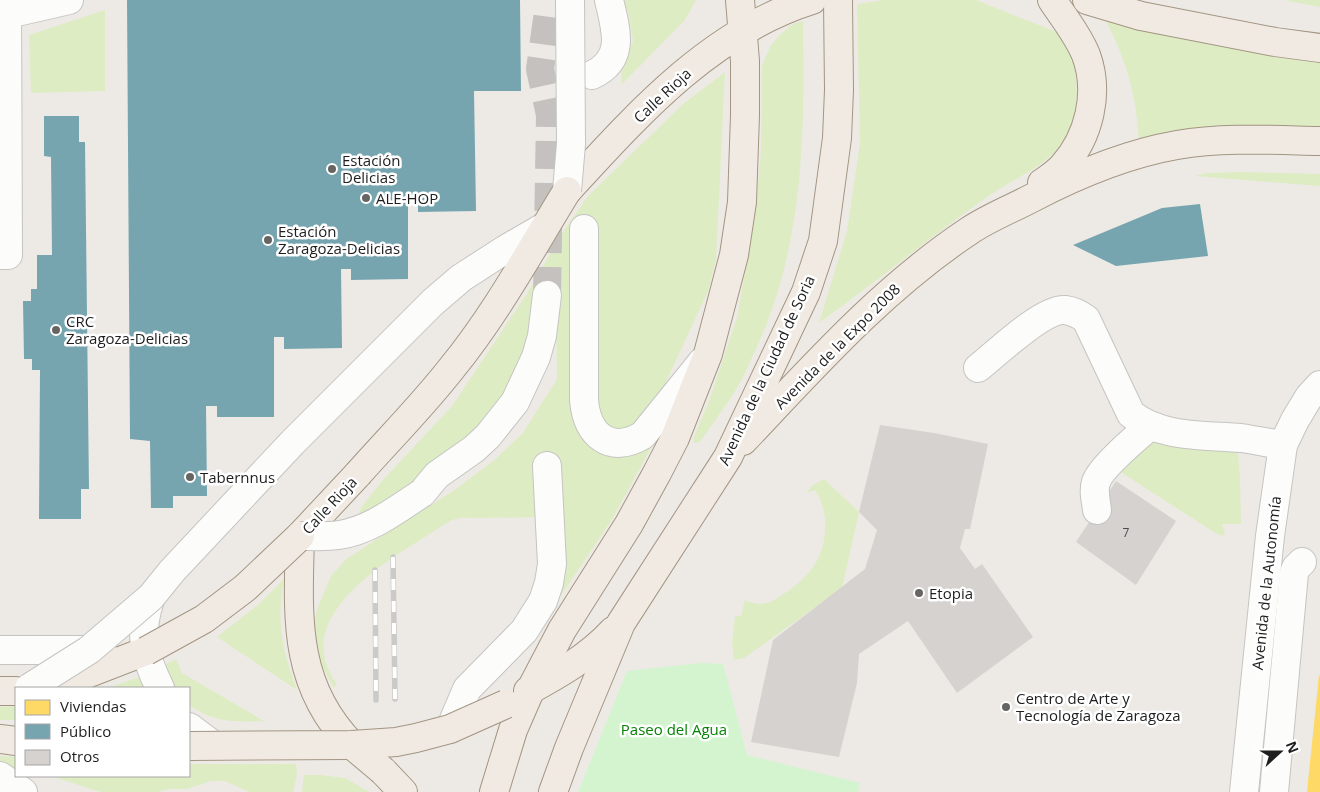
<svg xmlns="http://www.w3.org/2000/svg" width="1320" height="792" viewBox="0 0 1320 792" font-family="'Open Sans',sans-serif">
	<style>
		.grass { fill: #ddecc3 }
		.park { fill: #d4f4d0 }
		.homes { fill: #ffd966 }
		.public { fill: #76a5af }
		.building { fill: #d5d2cf }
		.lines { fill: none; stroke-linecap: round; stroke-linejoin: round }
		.minor-tunnel { stroke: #c4c1be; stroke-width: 28; stroke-dasharray: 28 14; stroke-linecap: butt }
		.minor-casing { stroke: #c5c4c2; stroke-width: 30 }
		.major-casing { stroke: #a39582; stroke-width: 30 }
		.minor { stroke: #fcfcfb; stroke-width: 28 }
		.major { stroke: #f1eae3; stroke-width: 28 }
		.rail-casing { stroke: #cacac9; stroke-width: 5.5 }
		.rail { stroke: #fff; stroke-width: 4; stroke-dasharray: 11; stroke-linecap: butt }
		.minor-bridge-casing { stroke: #c5c4c2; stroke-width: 30; stroke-linecap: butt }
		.major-bridge-casing { stroke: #a39582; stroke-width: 30; stroke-linecap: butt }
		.minor-bridge { stroke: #fcfcfb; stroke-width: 28 }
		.major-bridge { stroke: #f1eae3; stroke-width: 28 }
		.poi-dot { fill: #666564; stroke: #fff; stroke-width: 2 }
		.labels { text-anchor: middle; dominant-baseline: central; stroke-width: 5; stroke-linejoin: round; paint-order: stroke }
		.number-label { font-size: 12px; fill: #4c4b4a }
		.street-label { font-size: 15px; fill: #1e1e1e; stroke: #fff }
		.poi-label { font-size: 15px; fill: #1e1e1e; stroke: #fff; text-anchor: start }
		.park-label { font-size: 15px; fill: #078206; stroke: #fff }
	</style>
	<rect width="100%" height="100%" fill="#edeae6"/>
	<g class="grass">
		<path d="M622 0H696L685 20 622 84 621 70 633 41 628 11Z"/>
		<path d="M885 0H976L1059 33C1081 64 1083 109 1063 141 1050 163 1023 174 1003 187 989 195 976 205 962 215 914 250 868 288 819 323L847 231 860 143 857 4Z"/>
		<path d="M1284 0H1320V7Z"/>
		<path d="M105 10V91L31 93 29 35Z"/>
		<path d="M803 21C805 134 804 247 755 351 749 363 745 375 738 386 727 405 713 423 700 442L695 443 693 439 708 404 737 318 756 207 761 151 762 65 771 45 783 32 793 24Z"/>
		<path d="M1106 21 1320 61V127L1269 126 1139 143C1137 97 1127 62 1106 21Z"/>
		<path d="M725 72 716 260 708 291 654 408 637 431H584L658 435 611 521 548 615 539 517C519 518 499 518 478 518 471 518 462 517 456 519 447 521 426 537 417 542 371 571 292 623 337 684L334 688 320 663 314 636V623L318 607 331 576 346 559 456 489 493 461 523 433 557 379 556 301 529 349 518 378 458 452 357 518 362 506 382 481 452 406 526 295 565 229 588 196 683 104Z"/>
		<path d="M1241 172 1320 174V186L1195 176 1207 173Z"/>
		<path d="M1146 440 1237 444 1240 476 1241 524H1222L1225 533 1222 536 1217 534 1116 469Z"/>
		<path d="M824 479 859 512 842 588 744 658 734 660 732 642 735 616H741L745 600C764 608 772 602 788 591 797 585 807 576 813 567 828 546 830 511 815 490L806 493 813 485Z"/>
		<path d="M284 579C276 620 282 650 297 690L217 637 259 604Z"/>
		<path d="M176 659 182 673 264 721C234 722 215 723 189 705V688H173L164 665Z"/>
		<path d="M140 677 147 688H107Z"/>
		<path d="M16 706V720H0V707Z"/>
		<path d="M0 756 16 757V776H29L28 783 0 767Z"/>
		<path d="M189 764H296L297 775 293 792H249L225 781H211L187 789H170L157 792H100L51 776H189Z"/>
		<path d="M304 775H320L345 778 369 792H302Z"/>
	</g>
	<path class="park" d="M700 663 723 664 747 755 860 783 858 792H578L627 671Z"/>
	<path class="homes" d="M1319 675 1320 676V792H1307Z"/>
	<g class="public">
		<path d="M127 0H520L521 91H474L476 211 418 212V201H408V279L351 280V269H341L342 348 284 349V337H274V417H217V406H206L207 496H173V508H151L150 441 130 439Z"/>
		<path d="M44 116H79V142H85L89 489H81V519H39L40 370H32V359H24L23 301H31V289H37V255H52L51 157 44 156Z"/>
		<path d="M1200 204 1208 256 1116 266 1073 245 1162 208Z"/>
	</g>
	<g class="building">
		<path d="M880 425 934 433 988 444 970 529H965L960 548 975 569 982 564 1033 637 957 693 908 621 859 654 857 683 839 757 751 742 773 640 865 569 877 530 859 512Z"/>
		<path d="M1116 481 1176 521 1136 585 1076 542Z"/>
	</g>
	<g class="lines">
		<path class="minor-tunnel" d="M547 295 550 115 540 69 548 12"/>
		<defs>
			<g id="minor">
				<path d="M0 14H8L69 0"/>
				<path d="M592 75C626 59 616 30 609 0"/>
				<path d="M584 229V400C587 435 610 455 643 435L702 362"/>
				<path d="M0 255H8L7 0"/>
				<path d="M978 368C996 354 1043 308 1065 310 1073 311 1079 314 1086 319L1131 414C1161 438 1204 435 1241 438 1255 440 1269 443 1283 445"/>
				<path d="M422 493 437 475 474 449 488 436 515 402 536 357 542 336 547 295"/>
				<path d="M1097 510C1096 501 1093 491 1096 482 1101 467 1137 437 1150 426"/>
				<path d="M151 597C138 632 144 656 160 688"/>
				<path d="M0 650H102"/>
				<path d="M189 727 213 745"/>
				<path d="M450 729 467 689 524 631 543 601 549 583 552 564 547 466"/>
				<path d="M0 776 23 792"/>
				<path d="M1244 792 1270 536 1283 445 1295 420 1309 397 1320 385"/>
				<path d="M1274 792 1294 573 1296 568 1302 562"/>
			</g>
			<g id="major">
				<path d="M1087 0 1141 16 1275 42 1320 48"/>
				<path d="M1042 183C1049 178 1057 173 1063 166 1089 137 1100 93 1086 55 1078 35 1064 18 1052 0"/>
				<path d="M567 191C637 115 710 32 812 0"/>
				<path d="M743 441C814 366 882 289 969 231 988 218 1011 209 1032 198 1078 174 1125 154 1177 145 1224 137 1272 140 1320 141"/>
				<path d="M36 688 71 680 146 651"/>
				<path d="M0 691H16"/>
				<path d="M528 691C559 674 589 657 613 631"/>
				<path d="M0 739 16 741"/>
				<path d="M352 745C292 684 298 615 300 536L358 474"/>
				<path d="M383 771 403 792"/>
				<path d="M494 792 513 730 530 691 562 630 629 524 657 473 675 438 708 354 734 255 742 202 745 115V61L740 0"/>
				<path d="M553 792 569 748 621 623 728 457 806 292 823 241 837 138 839 90 838 0"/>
			</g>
		</defs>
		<use href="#minor" class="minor-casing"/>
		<use href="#major" class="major-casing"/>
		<use href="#minor" class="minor"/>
		<use href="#major" class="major"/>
		<defs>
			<g id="rail">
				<path d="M393 557 395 699"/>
				<path d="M375 570 376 700"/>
			</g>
		</defs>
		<use href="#rail" class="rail-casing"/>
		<use href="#rail" class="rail"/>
		<defs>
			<g id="minor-bridge">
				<path d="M567 191 571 144 570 0"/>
				<path d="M300 536C313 536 326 537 339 535 371 530 396 510 422 493"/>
				<path d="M29 688 89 650 151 597 172 571 293 442 433 302 461 278 506 249 544 227"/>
			</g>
			<g id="major-bridge">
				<path d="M358 474C389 439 422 406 451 369 496 314 530 251 567 191"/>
				<path d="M146 651 204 619 245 588 300 536"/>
				<path d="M352 745 383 771"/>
				<path d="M189 746 352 745 396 742 416 738 450 729 506 704"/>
			</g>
		</defs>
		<use href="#minor-bridge" class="minor-bridge-casing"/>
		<use href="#major-bridge" class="major-bridge-casing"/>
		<use href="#minor-bridge" class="minor-bridge"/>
		<use href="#major-bridge" class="major-bridge"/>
	</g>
	<g class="poi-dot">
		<circle cx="332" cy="169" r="5"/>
		<circle cx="366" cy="198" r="5"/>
		<circle cx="268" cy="240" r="5"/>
		<circle cx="56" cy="330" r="5"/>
		<circle cx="190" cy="477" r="5"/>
		<circle cx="919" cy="593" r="5"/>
		<circle cx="1006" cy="707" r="5"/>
	</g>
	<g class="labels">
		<g class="number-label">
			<text x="1126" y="532">7</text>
		</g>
		<g class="street-label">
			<text transform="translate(662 95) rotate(-43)">Calle Rioja</text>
			<text transform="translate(837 346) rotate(-45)">Avenida de la Expo 2008</text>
			<text transform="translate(766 370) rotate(-65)">Avenida de la Ciudad de Soria</text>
			<text transform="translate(329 505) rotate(-47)">Calle Rioja</text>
			<text transform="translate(1266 583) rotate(-84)">Avenida de la Autonomía</text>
		</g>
		<g class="poi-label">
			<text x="342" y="160">Estación<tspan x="342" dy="17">Delicias</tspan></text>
			<text x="376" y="198">ALE-HOP</text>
			<text x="278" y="231">Estación<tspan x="278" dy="17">Zaragoza-Delicias</tspan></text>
			<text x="66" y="321">CRC<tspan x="66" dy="17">Zaragoza-Delicias</tspan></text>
			<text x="200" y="477">Tabernnus</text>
			<text x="929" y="593">Etopia</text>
			<text x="1016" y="698">Centro de Arte y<tspan x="1016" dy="17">Tecnología de Zaragoza</tspan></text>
		</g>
		<g class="park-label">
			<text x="674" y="729">Paseo del Agua</text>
		</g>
	</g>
	<rect x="15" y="687" width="175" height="90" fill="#ffffff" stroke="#a5a5a5"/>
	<rect x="25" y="700" width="25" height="15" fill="#ffd966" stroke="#a5a5a5"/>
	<text x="60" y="712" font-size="15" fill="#1e1e1e">Viviendas</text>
	<rect x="25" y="724" width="25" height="15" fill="#76a5af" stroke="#a5a5a5"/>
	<text x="60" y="737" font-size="15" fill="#1e1e1e">Público</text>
	<rect x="25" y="750" width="25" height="15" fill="#d5d2cf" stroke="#a5a5a5"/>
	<text x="60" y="762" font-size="15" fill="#1e1e1e">Otros</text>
	<g transform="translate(1280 752) rotate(69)" stroke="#ffffff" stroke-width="4" paint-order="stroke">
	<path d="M0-4L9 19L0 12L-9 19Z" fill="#1e1e1e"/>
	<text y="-8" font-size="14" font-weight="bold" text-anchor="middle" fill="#1e1e1e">N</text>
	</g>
</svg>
